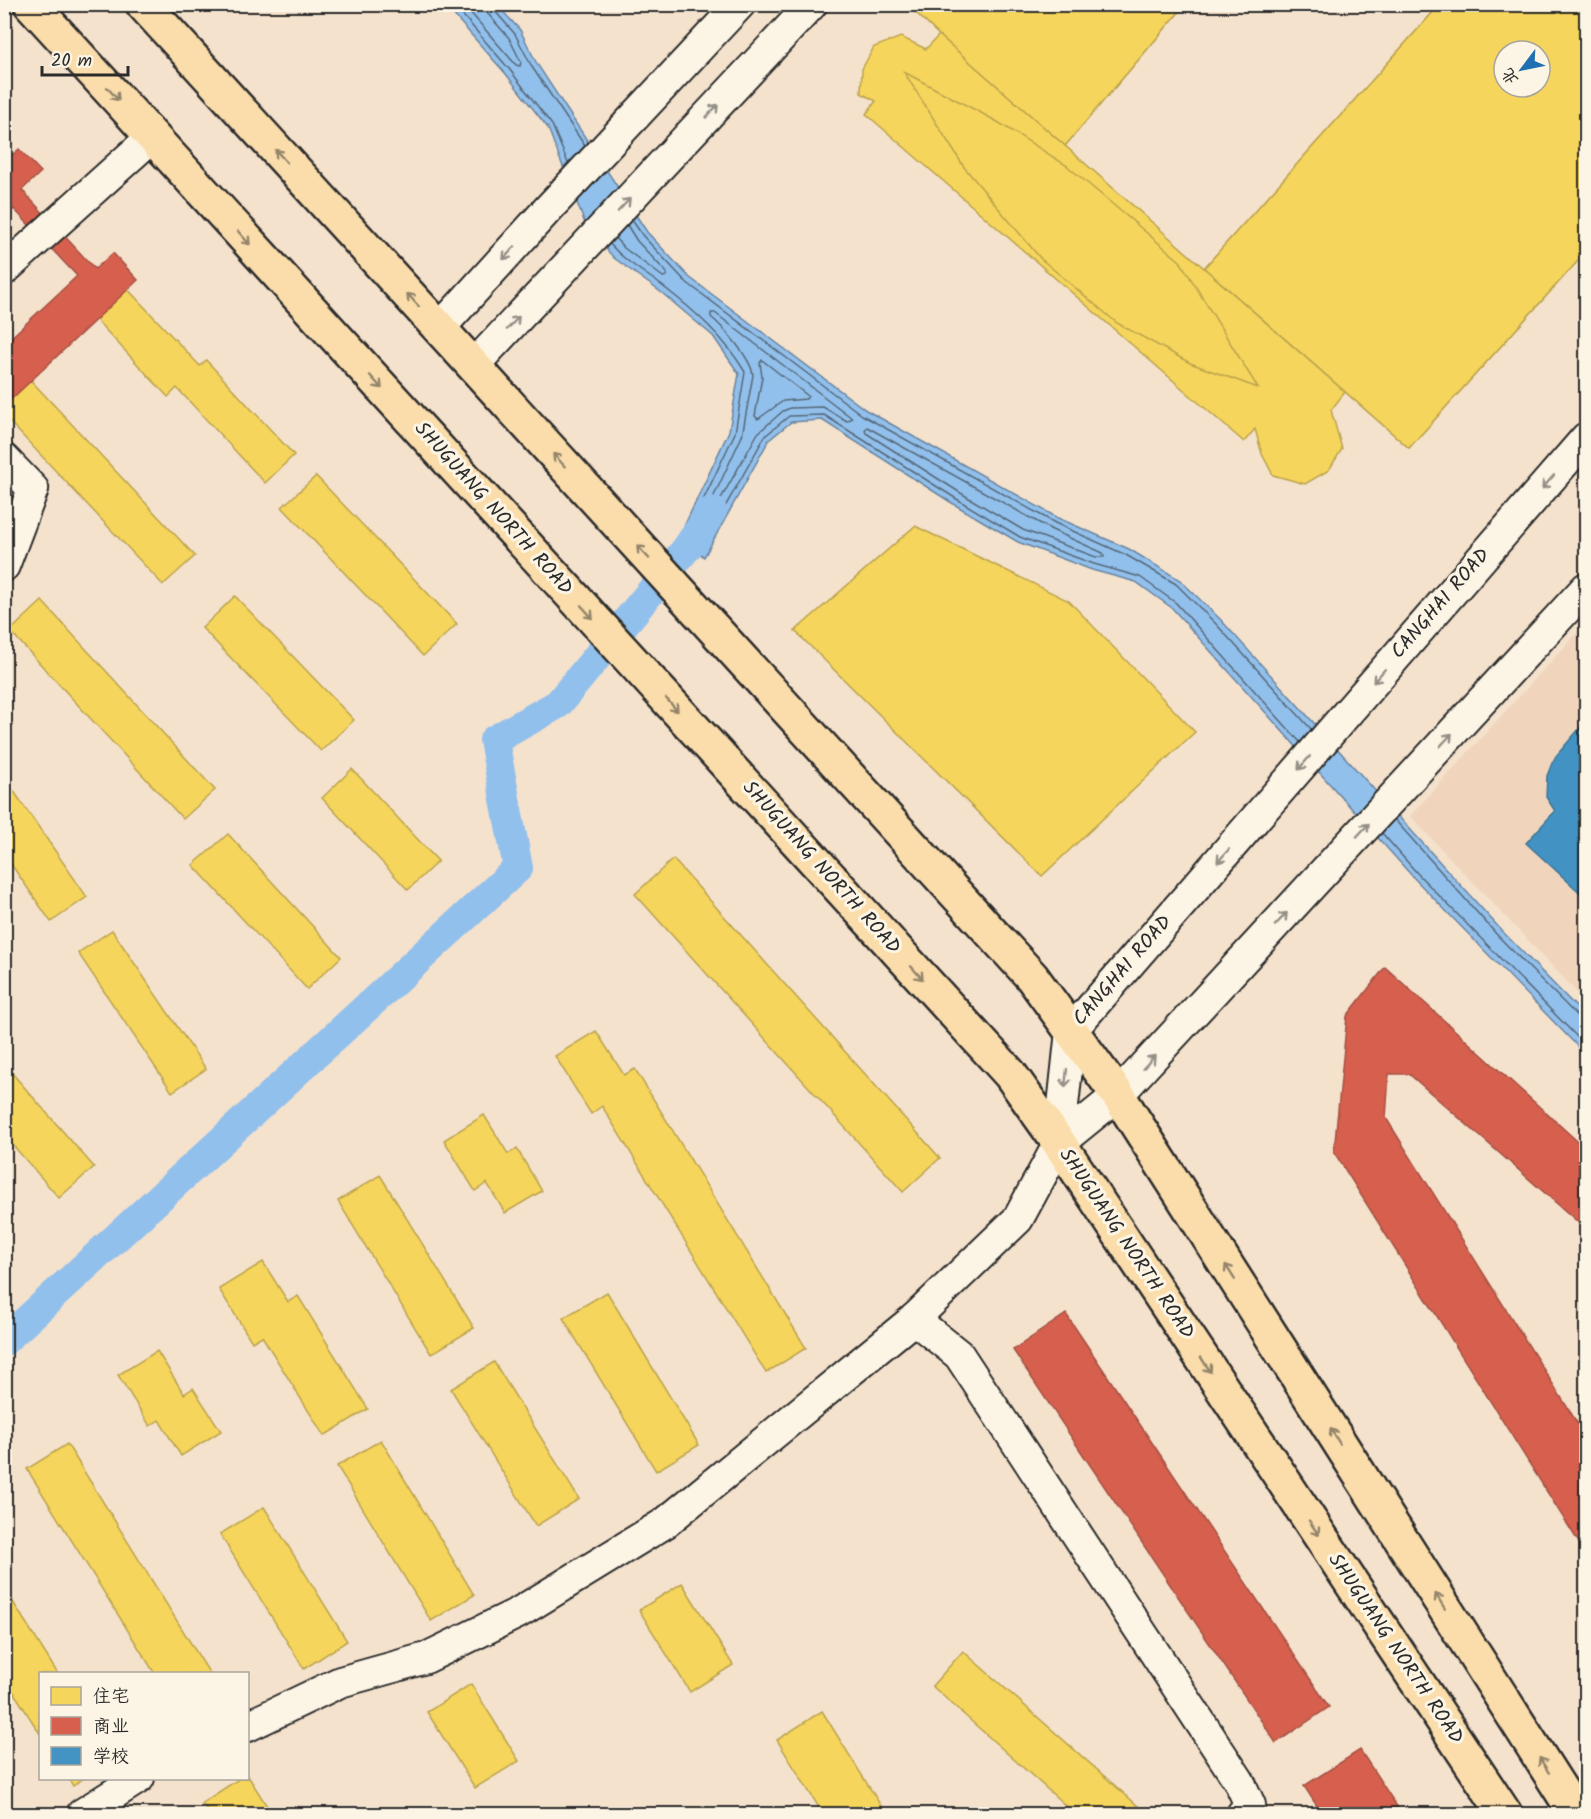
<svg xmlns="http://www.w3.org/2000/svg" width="1591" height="1819" viewBox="0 0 1591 1819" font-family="Kalam,'LXGW WenKai TC',sans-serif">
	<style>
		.built { fill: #f0d5bc }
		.water { fill: #92c0ec; stroke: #69849f; stroke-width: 1.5 }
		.homes { fill: #f6d55c; stroke: #b9a24d; stroke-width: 1.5; fill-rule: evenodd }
		.shops { fill: #d6604d; stroke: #a35043; stroke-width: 1.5 }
		.schools { fill: #4393c3; stroke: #3c7495; stroke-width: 1.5 }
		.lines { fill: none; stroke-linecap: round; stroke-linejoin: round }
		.shore { stroke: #546778; stroke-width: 1.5 }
		.canal { stroke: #92c0ec; stroke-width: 30 }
		.minor-casing { stroke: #2b2b2b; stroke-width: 34 }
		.major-casing { stroke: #2b2b2b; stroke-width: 38 }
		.minor { stroke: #fcf5e5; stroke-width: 30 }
		.major { stroke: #fbddab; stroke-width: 33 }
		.oneway { stroke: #93846b }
		.oneway2 { stroke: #949088 }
		.labels { text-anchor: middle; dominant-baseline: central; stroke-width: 6; stroke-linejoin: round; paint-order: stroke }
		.street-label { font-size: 20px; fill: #2b2b2b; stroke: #fcf5e5 }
	</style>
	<rect width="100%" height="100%" fill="#f5e2cd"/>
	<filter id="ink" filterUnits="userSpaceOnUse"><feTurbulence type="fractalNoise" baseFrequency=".0167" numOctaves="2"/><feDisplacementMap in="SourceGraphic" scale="12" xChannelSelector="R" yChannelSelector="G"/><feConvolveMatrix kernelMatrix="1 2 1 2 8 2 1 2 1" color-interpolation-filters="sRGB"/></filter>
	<g filter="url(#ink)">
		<path class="built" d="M1586 623V1002L1410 816Z"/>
		<path class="water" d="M445 5H497L520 30 537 64 647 232 689 277 866 410 1058 518 1129 549 1180 580 1220 619 1503 932 1586 1017V1055L1413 877 1172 608 1136 582 1092 570 1018 542 952 503 822 420 791 422 769 440 704 557 680 535 729 431 739 374 713 336 662 293 614 258 586 226 548 128 506 74Z"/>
		<g class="homes">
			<path d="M907 4H1186L1065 146 939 35Z"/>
			<path d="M907 4H1186L1065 146 939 35Z"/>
			<path d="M1428 4H1586V252L1409 448 1204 268 1435 10ZM1504 51H1540V87H1504Z"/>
			<path d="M1428 4H1586V252L1409 448 1204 268 1435 10ZM1504 51H1540V87H1504Z"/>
			<path d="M939 35 1345 392 1331 410 1342 449 1329 470 1305 484 1273 475 1262 454 1255 429 1244 442 866 114 876 101 861 93 862 69 874 47 901 37 926 49Z"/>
			<path d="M904 72 996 121 1066 165 1180 261 1258 388 1190 363 1117 323 1041 259 964 167Z"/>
			<path d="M4 145 30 172 4 195Z"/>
			<path d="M105 265 200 366 206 360 294 455 265 483 177 388 168 397 73 295Z"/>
			<path d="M9 357 195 556 163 585 4 416V361Z"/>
			<path d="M316 476 457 624 423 656 282 507Z"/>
			<path d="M915 526 1069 601 1195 732 1042 876 795 631Z"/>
			<path d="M235 596 354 720 321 751 202 628Z"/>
			<path d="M42 601 215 790 183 819 10 631Z"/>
			<path d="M352 769 438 861 408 890 322 798Z"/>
			<path d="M4 777 87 897 51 922 4 854Z"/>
			<path d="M228 834 341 957 307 989 193 865Z"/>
			<path d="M673 859 940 1158 903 1192 635 894Z"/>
			<path d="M112 930 206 1069 172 1092 78 953Z"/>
			<path d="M596 1031 624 1075 635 1069 806 1348 766 1373 602 1106 591 1114 555 1056Z"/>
			<path d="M4 1064 94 1167 59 1198 4 1135Z"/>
			<path d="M484 1115 508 1154 517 1149 542 1191 505 1213 487 1183 475 1191 444 1140Z"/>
			<path d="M1397 1146 1498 1305 1454 1332 1354 1173Z"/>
			<path d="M380 1175 474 1328 431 1354 338 1201Z"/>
			<path d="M263 1262 288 1302 298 1296 368 1409 324 1436 262 1336 252 1342 219 1289Z"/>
			<path d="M607 1292 699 1445 656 1471 563 1318Z"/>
			<path d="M1063 1321 1136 1433 1093 1461 1020 1350Z"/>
			<path d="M157 1351 184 1394 193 1388 221 1431 181 1456 159 1420 150 1426 118 1375Z"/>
			<path d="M1533 1357 1586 1444V1540L1490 1384Z"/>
			<path d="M494 1362 579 1499 536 1526 451 1389Z"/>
			<path d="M381 1440 474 1595 431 1621 337 1466Z"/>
			<path d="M67 1444 210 1674H155L27 1469Z"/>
			<path d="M1172 1483 1321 1709 1277 1738 1128 1512Z"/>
			<path d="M264 1507 347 1641 304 1669 220 1534Z"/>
			<path d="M682 1583 733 1665 690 1692 639 1610Z"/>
			<path d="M8 1594 58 1674H40V1734L4 1677V1596Z"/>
			<path d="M963 1651 1147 1814H1075L932 1686Z"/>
			<path d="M471 1684 519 1761 475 1788 427 1712Z"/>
			<path d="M822 1711 886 1814H823L777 1740Z"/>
			<path d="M1354 1757 1391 1814H1328L1310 1786Z"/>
			<path d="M248 1776 272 1814H210L202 1803 240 1778H248Z"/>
			<path d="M68 1778H84L73 1786Z"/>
		</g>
		<g class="shops">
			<path d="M19 149 41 172 22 190 95 269 113 253 138 280 4 406V344L77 276 14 209 4 219V162Z"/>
			<path d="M1385 967 1586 1149V1229L1409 1074H1389L1386 1118 1586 1437V1554L1334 1152 1347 1016Z"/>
			<path d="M1066 1314 1329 1707 1276 1743 1013 1350Z"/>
			<path d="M1360 1750 1402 1814H1322L1304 1786Z"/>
		</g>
		<path class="schools" d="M1586 721V898L1526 843 1555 811 1546 797 1547 776 1552 763 1556 756Z"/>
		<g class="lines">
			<g class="shore">
				<path d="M453 4 510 70 552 125 568 163"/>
				<path d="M463 4 516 65 520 66 521 62 509 38 488 14 486 4"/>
				<path d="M493 4 494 10 515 34 532 67 585 146"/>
				<path d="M632 220 643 236 686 282 862 415 1055 523 1126 555 1176 584 1216 624 1311 729"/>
				<path d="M615 238 624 248 663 277 667 276V273L637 241 627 225"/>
				<path d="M610 244C625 262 646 273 665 288 696 312 725 338 745 372L735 433 688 532 700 545 704 544 765 436 789 416 824 415 955 498 1020 537 1094 564 1140 577 1176 603 1300 742"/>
				<path d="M711 313H715L852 418 847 421 823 407 790 408 783 411 758 433 710 518 707 519 705 515 742 436 753 375C751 358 724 328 711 317Z"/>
				<path d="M762 360 808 396 806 399 783 401 758 419 755 416 762 377 760 363Z"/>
				<path d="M867 427 1052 530 1103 553 1104 557H1096L1023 530 959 492 866 433 865 430Z"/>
				<path d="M1395 820 1498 936 1580 1019 1586 1021"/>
				<path d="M1382 833 1417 873 1586 1046"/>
			</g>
			<path class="canal" d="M4 1341 518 868 494 740 558 704 686 549 712 511"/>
			<defs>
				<g id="minor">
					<path d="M4 270 152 137"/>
					<path d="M439 329 548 209 740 4"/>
					<path d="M473 366 812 4"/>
					<path d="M4 459 33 489 4 566"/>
					<path d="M1059 1143 1071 1031 1586 438"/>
					<path d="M914 1319 959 1355 1239 1781 1250 1805 1242 1814"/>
					<path d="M248 1726 340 1682 426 1658 518 1613 665 1523 914 1319 1018 1219 1059 1143 1118 1095 1586 588"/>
					<path d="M82 1814 139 1778"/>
				</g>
				<g id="major">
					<path d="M31 4 1010 1074 1059 1143 1505 1814"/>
					<path d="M143 4 1032 977 1118 1095 1576 1814"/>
				</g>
			</defs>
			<use href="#minor" class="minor-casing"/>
			<use href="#major" class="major-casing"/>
			<use href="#minor" class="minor"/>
			<use href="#major" class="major"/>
		</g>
		<defs><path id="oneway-shaft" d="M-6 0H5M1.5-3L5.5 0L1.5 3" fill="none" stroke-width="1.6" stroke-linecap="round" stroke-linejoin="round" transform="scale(1.5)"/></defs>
		<g class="oneway">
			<use href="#oneway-shaft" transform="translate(113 94) rotate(48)"/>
			<use href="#oneway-shaft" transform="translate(281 156) rotate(-132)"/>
			<use href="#oneway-shaft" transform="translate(244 238) rotate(48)"/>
			<use href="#oneway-shaft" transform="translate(413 300) rotate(-132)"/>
			<use href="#oneway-shaft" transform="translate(376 382) rotate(48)"/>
			<use href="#oneway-shaft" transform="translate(559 460) rotate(-132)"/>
			<use href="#oneway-shaft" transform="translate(643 552) rotate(-133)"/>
			<use href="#oneway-shaft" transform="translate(587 612) rotate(48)"/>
			<use href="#oneway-shaft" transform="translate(672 705) rotate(48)"/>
			<use href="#oneway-shaft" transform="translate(917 973) rotate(48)"/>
			<use href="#oneway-shaft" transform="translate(1230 1272) rotate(-122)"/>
			<use href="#oneway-shaft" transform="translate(1206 1365) rotate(56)"/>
			<use href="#oneway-shaft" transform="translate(1335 1436) rotate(-122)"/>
			<use href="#oneway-shaft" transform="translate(1314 1528) rotate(56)"/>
			<use href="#oneway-shaft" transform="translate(1440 1601) rotate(-122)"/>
			<use href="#oneway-shaft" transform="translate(1544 1765) rotate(-122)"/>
		</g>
		<g class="oneway2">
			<use href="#oneway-shaft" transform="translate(712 111) rotate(-47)"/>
			<use href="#oneway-shaft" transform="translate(624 205) rotate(-47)"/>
			<use href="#oneway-shaft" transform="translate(509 253) rotate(132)"/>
			<use href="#oneway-shaft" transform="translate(513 323) rotate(-47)"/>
			<use href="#oneway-shaft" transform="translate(1548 482) rotate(131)"/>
			<use href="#oneway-shaft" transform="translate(1379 676) rotate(131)"/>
			<use href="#oneway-shaft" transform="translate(1446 740) rotate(-47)"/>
			<use href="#oneway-shaft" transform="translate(1304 763) rotate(131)"/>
			<use href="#oneway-shaft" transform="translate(1363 830) rotate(-47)"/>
			<use href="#oneway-shaft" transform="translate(1223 856) rotate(131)"/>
			<use href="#oneway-shaft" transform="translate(1281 919) rotate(-47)"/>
			<use href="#oneway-shaft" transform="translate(1149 1062) rotate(-47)"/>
			<use href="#oneway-shaft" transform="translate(1066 1078) rotate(96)"/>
		</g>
	</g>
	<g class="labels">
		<g class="street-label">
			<text transform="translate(493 509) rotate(48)">SHUGUANG NORTH ROAD</text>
			<text transform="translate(1441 604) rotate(-49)">CANGHAI ROAD</text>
			<text transform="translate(821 868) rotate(48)">SHUGUANG NORTH ROAD</text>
			<text transform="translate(1123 971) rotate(-49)">CANGHAI ROAD</text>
			<text transform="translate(1126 1244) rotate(56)">SHUGUANG NORTH ROAD</text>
			<text transform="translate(1395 1649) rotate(56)">SHUGUANG NORTH ROAD</text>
		</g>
	</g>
	<rect width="1591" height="1819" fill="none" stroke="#fcf5e5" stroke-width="24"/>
	<rect x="12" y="12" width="1567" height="1795" fill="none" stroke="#2b2b2b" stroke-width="2" filter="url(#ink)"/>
	<rect x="39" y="1672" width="210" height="108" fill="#fcf5e5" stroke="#a8a49b" stroke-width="1.5"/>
	<rect x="51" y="1687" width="30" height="18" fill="#f6d55c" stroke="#a8a49b" stroke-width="1.5"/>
	<text x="93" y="1702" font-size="18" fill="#2b2b2b">住宅</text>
	<rect x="51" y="1717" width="30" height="18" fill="#d6604d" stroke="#a8a49b" stroke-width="1.5"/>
	<text x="93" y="1732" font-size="18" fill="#2b2b2b">商业</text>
	<rect x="51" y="1747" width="30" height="18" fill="#4393c3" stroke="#a8a49b" stroke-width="1.5"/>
	<text x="93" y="1762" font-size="18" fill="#2b2b2b">学校</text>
	<g transform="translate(1522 69) rotate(238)"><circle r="28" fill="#fcf5e5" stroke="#a8a49b" stroke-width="1.5"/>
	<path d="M0-4.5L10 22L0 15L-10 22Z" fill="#1f6fb2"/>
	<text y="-9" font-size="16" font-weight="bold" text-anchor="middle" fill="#2b2b2b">北</text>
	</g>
	<path d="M42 66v9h86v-9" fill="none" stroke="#2b2b2b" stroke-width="3"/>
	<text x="51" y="66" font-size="18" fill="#2b2b2b" stroke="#fcf5e5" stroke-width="4.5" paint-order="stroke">20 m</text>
</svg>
